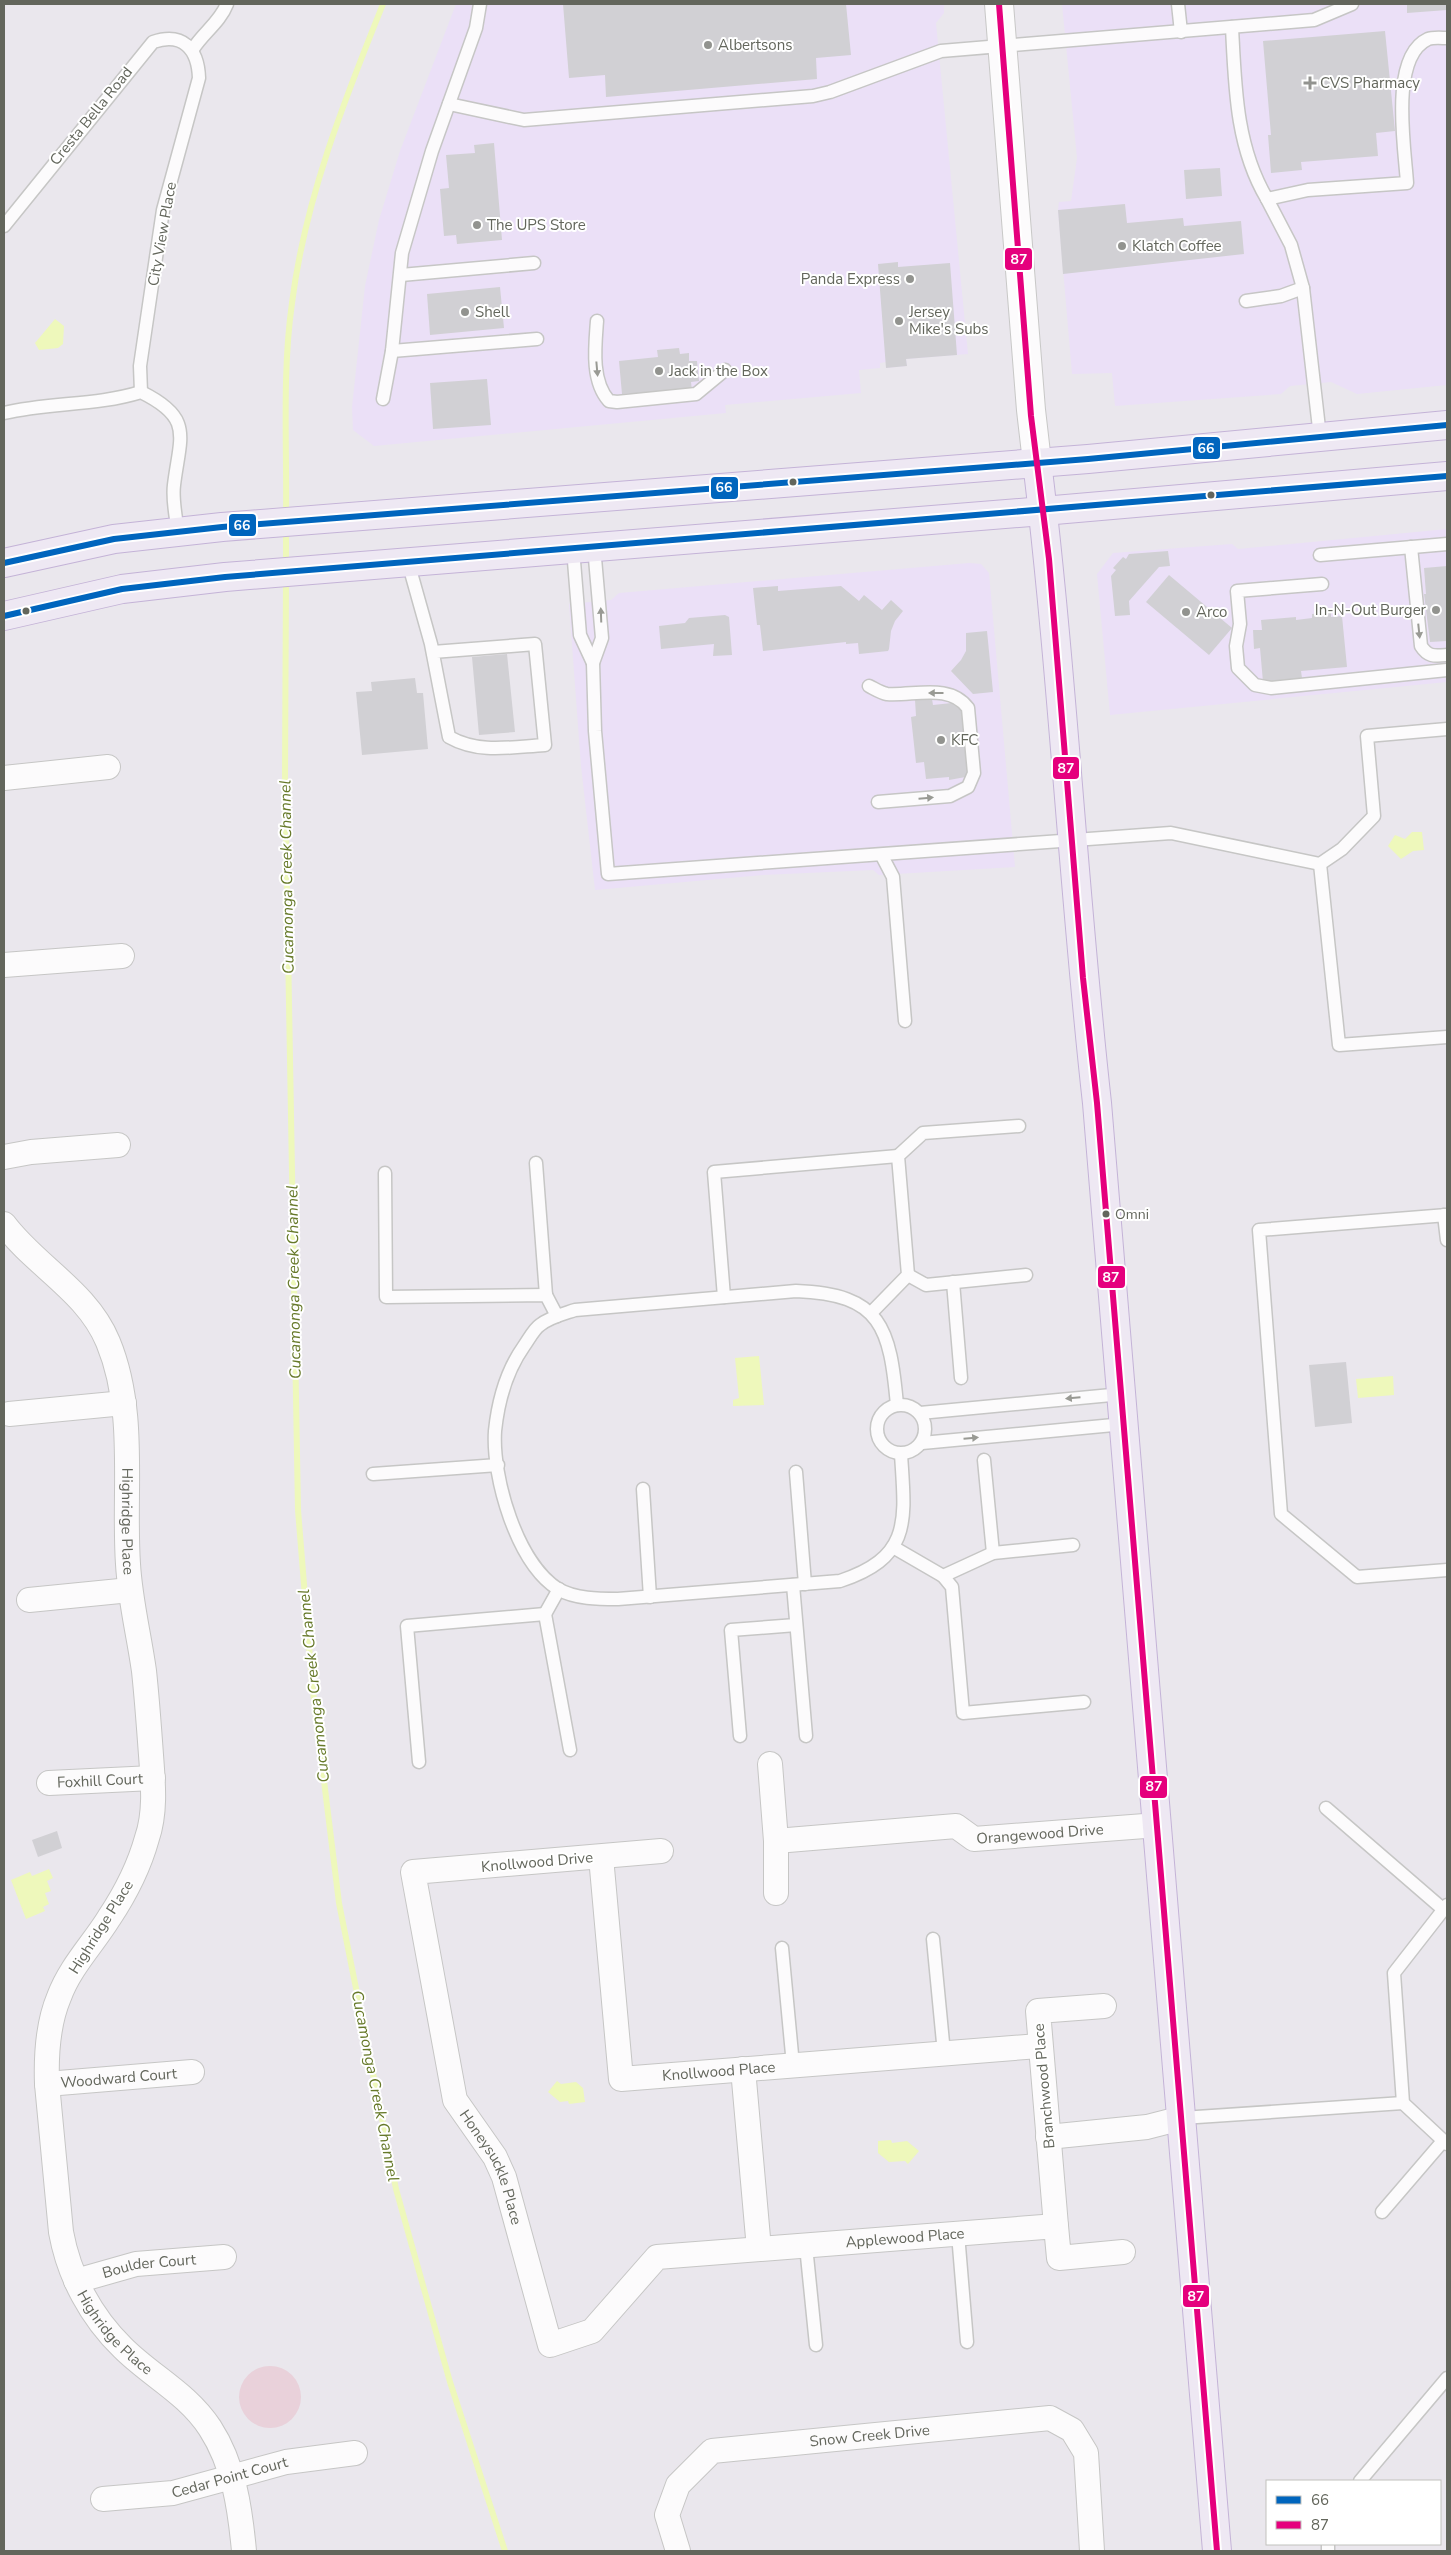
<svg xmlns="http://www.w3.org/2000/svg" width="1451" height="2555" viewBox="0 0 1451 2555" font-family="'Nunito Sans',sans-serif">
	<style>
		.commercial { fill: #ebe0f7 }
		.green { fill: #e9d1da }
		.water { fill: #eef8bb }
		.lines { fill: none; stroke-linecap: round; stroke-linejoin: round }
		.stream { stroke: #eef8bb; stroke-width: 6 }
		.building { fill: #d1d0d4 }
		.lane-casing { stroke: #c6c6c5; stroke-width: 15 }
		.street-casing { stroke: #c6c6c5; stroke-width: 26 }
		.secondary-casing { stroke: #c8c8c7; stroke-width: 30 }
		.primary-casing { stroke: #c4b3d7; stroke-width: 30 }
		.lane { stroke: #fcfbfc; stroke-width: 12 }
		.street { stroke: #fcfbfc; stroke-width: 24 }
		.secondary { stroke: #fcfbfc; stroke-width: 28 }
		.primary { stroke: #eee8f3; stroke-width: 28 }
		.bus-1-casing { stroke: #fff; stroke-width: 10 }
		.bus-2-casing { stroke: #fff; stroke-width: 10 }
		.bus-1 { stroke: #0065bd; stroke-width: 6 }
		.bus-2 { stroke: #e5007d; stroke-width: 6 }
		.oneway { fill: #999a94 }
		.poi-dot { fill: #92938f; stroke: #fff; stroke-width: 2 }
		.bus-dot { fill: #63665c; stroke: #fff; stroke-width: 2 }
		.labels { text-anchor: middle; dominant-baseline: central; stroke-width: 4; stroke-linejoin: round; paint-order: stroke }
		.bus-label { font-size: 14px; fill: #63665c; stroke: #fff; text-anchor: start }
		.poi-label { font-size: 15px; fill: #63665c; stroke: #fff; text-anchor: start }
		.street-label { font-size: 15px; fill: #63665c; stroke: #fff }
		.water-label { font-size: 16px; font-style: italic; fill: #667929; stroke: #fff }
		.line-badge { stroke: #fff; stroke-width: 2 }
		.badge-label { font-size: 14px; text-anchor: middle; font-weight: bold; fill: #fff }
	</style>
	<rect width="100%" height="100%" fill="#eae7ed"/>
	<g class="commercial">
		<path d="M456 4H944V13L936 23 968 354 906 359 907 366 886 368V362L880 363V368L859 370 861 393 725 405 726 413 374 446 353 430 352 407 365 286 379 220 400 151Z"/>
		<path d="M1062 4H1447V385L1357 394 1331 382 1290 386 1281 394 1115 406 1112 373 1072 374 1058 210 1059 202 1071 201 1077 158Z"/>
		<path d="M1447 529V682L1110 715 1097 574 1113 553 1232 544 1238 549Z"/>
		<path d="M969 563 981 564 989 573 1015 867 879 875 873 870 763 875 595 890 581 766 569 604 611 600 619 593Z"/>
	</g>
	<circle class="green" cx="270" cy="2397" r="31"/>
	<g class="water">
		<path d="M55 319 64 326 63 344 58 348 39 350 35 343Z"/>
		<path d="M1412 832H1422L1424 850 1413 851 1401 859 1388 846 1395 835 1405 839Z"/>
		<path d="M759 1356 764 1405 733 1406V1400L739 1398 735 1358Z"/>
		<path d="M1393 1376 1394 1395 1358 1398 1356 1379Z"/>
		<path d="M49 1869 53 1878 47 1881 51 1891 45 1893 49 1904 43 1907 45 1911 26 1919 11 1880 30 1872 32 1876Z"/>
		<path d="M557 2081 561 2084 576 2082 583 2088 585 2102 569 2104 568 2101 560 2102 548 2092Z"/>
		<path d="M891 2140 892 2143 907 2141 919 2151 908 2164 905 2161 889 2162 878 2153V2141Z"/>
	</g>
	<g class="lines">
		<g class="stream">
			<path d="M286 515C287 444 282 374 292 303 305 199 344 101 383 4"/>
			<path d="M286 565V528"/>
			<path d="M286 578 285 777 298 1510 312 1683 339 1903 396 2189 450 2382 505 2551"/>
		</g>
	</g>
	<g class="building">
		<path d="M563 4H846L851 55 816 58 817 79 606 97 605 75 569 78Z"/>
		<path d="M1407 4H1447V10L1407 13Z"/>
		<path d="M1385 31 1395 131 1376 133 1378 156 1301 162 1302 170 1271 173 1268 135H1271L1263 41Z"/>
		<path d="M494 143 502 240 457 244 456 235 444 236 440 189 449 188 446 155 475 153 474 145Z"/>
		<path d="M1220 168 1222 196 1186 199 1184 170Z"/>
		<path d="M1125 204 1127 223 1183 218 1184 226 1241 221 1244 254 1063 274 1058 210Z"/>
		<path d="M898 262V267L950 263 957 355 906 359 907 366 886 368 878 264Z"/>
		<path d="M500 287 504 328 430 335 427 294Z"/>
		<path d="M679 348 680 354 689 353V361H697L699 381 691 382 692 391 653 398V392L622 394 619 361 658 357 657 350Z"/>
		<path d="M487 379 491 425 433 429 430 383Z"/>
		<path d="M1168 551 1170 566 1159 567 1129 601 1130 615 1115 616 1111 576 1116 570 1113 568 1123 557 1126 559 1129 554Z"/>
		<path d="M1447 566V641L1430 642 1424 594H1426L1424 568Z"/>
		<path d="M1169 575 1232 628 1209 655 1146 602Z"/>
		<path d="M778 586V591L841 586 859 601 864 595 882 610 891 600 903 611 895 621 891 631 889 649 888 651 859 654 858 643 846 644V642L763 651 760 625H757L753 588Z"/>
		<path d="M1331 612V617L1342 616 1347 667 1301 671 1302 678 1263 682 1260 648 1254 649 1253 630H1262L1261 620 1296 617V620L1312 618V614Z"/>
		<path d="M725 615 729 617 732 655 713 656 714 644 661 649 659 626 685 623 689 618Z"/>
		<path d="M987 631 993 692 973 694 951 671 961 660 966 651V633Z"/>
		<path d="M507 654 515 732 479 735 472 657Z"/>
		<path d="M415 678 417 693H423L428 749 362 755 356 692 372 691 371 682Z"/>
		<path d="M932 699 933 705 961 702 962 718H965L971 776 949 780V777L926 779 924 762 916 763 911 717 916 716 915 700Z"/>
		<path d="M1346 1362 1352 1423 1315 1427 1309 1365Z"/>
		<path d="M57 1831 62 1848 38 1857 32 1840Z"/>
	</g>
	<g class="lines">
		<defs>
			<g id="lane">
				<path d="M1178 4 1181 32"/>
				<path d="M1232 27C1235 87 1236 147 1267 199L1308 190 1407 183C1405 149 1389 57 1428 39 1433 37 1442 38 1447 38"/>
				<path d="M193 49C203 33 220 22 227 4"/>
				<path d="M449 104 524 120 813 96 830 92 941 51 1314 20 1352 4"/>
				<path d="M1267 199 1291 245 1303 288 1320 437"/>
				<path d="M4 226 153 42C183 32 198 49 199 78L163 210 140 366 141 392"/>
				<path d="M401 275 534 263"/>
				<path d="M1246 301 1281 296 1303 288"/>
				<path d="M597 321C595 347 591 381 609 401L617 402 696 394 725 370"/>
				<path d="M392 351 537 339"/>
				<path d="M383 399 392 351 402 253 432 151 476 28 480 4"/>
				<path d="M4 413C49 402 96 406 141 392 194 418 180 436 174 485 172 500 176 517 178 532"/>
				<path d="M594 547 602 638 593 663 595 731 608 874 1171 833 1320 864"/>
				<path d="M1411 547 1421 646C1428 657 1434 656 1447 655"/>
				<path d="M573 549 580 635 593 663"/>
				<path d="M1320 555 1447 544"/>
				<path d="M408 562 431 644 449 737C479 754 511 747 545 745L535 644 433 652"/>
				<path d="M1322 584 1237 591 1240 624 1236 646 1238 668 1255 685 1271 688 1447 670"/>
				<path d="M869 686C875 689 881 693 887 694 914 696 950 683 968 708L974 773 968 787 950 796 878 802"/>
				<path d="M1447 729 1367 736 1374 816 1342 849 1320 864 1339 1045 1447 1037"/>
				<path d="M882 856 893 877 905 1021"/>
				<path d="M536 1163 546 1295"/>
				<path d="M385 1173 386 1297 546 1295 557 1316"/>
				<path d="M1444 1215 1447 1240"/>
				<path d="M1447 1215 1259 1230 1281 1514 1357 1577 1447 1570"/>
				<path d="M908 1275 926 1285 1026 1275"/>
				<path d="M953 1282 961 1378"/>
				<path d="M724 1297 714 1172 898 1156"/>
				<path d="M871 1313 908 1275 898 1156 923 1133 1019 1126"/>
				<circle cx="901" cy="1429" r="24"/>
				<path d="M897 1405C890 1328 882 1294 796 1291L575 1310C563 1314 550 1317 540 1325 534 1329 529 1339 524 1346 507 1370 498 1402 495 1431 492 1478 517 1563 558 1589 575 1599 599 1599 618 1599L840 1581C913 1557 905 1519 901 1454"/>
				<path d="M920 1413 1122 1394"/>
				<path d="M922 1443 1124 1424"/>
				<path d="M984 1460 993 1553"/>
				<path d="M796 1472 805 1584"/>
				<path d="M373 1474 498 1465"/>
				<path d="M643 1489 650 1597"/>
				<path d="M893 1547 943 1576 993 1553 1073 1545"/>
				<path d="M943 1576 952 1587 963 1713 1084 1702"/>
				<path d="M793 1585 806 1736"/>
				<path d="M545 1614 559 1589"/>
				<path d="M740 1736 731 1630 796 1625"/>
				<path d="M419 1762 407 1626 545 1614 570 1750"/>
				<path d="M1326 1808 1444 1910"/>
				<path d="M1447 1905 1394 1973 1403 2103 1447 2144"/>
				<path d="M933 1939 944 2053"/>
				<path d="M782 1948 793 2065"/>
				<path d="M1182 2118 1403 2103"/>
				<path d="M1382 2212 1443 2141"/>
				<path d="M958 2234 967 2342"/>
				<path d="M806 2246 816 2345"/>
				<path d="M1360 2481 1447 2378"/>
				<path d="M1328 2544V2551"/>
			</g>
			<g id="street">
				<path d="M4 778 108 767"/>
				<path d="M4 965 122 956"/>
				<path d="M4 1157 31 1152 118 1145"/>
				<path id="s1" d="M4 1224C35 1266 87 1291 108 1342 137 1412 123 1491 128 1564 130 1600 139 1635 144 1671 147 1699 149 1727 151 1755 153 1782 156 1812 147 1838 139 1867 125 1894 109 1918 93 1944 70 1967 59 1997 48 2023 46 2056 47 2084L61 2232C69 2276 91 2317 123 2348 151 2376 187 2393 210 2428 234 2465 240 2508 244 2551"/>
				<path d="M9 1414 124 1403"/>
				<path d="M29 1600 130 1590"/>
				<path d="M770 1764 776 1841V1893"/>
				<path id="s2" d="M49 1783 153 1778"/>
				<path id="s3" d="M776 1841 956 1826 974 1839 1158 1825"/>
				<path id="s4" d="M661 1851 413 1872 455 2100 495 2157 504 2177 550 2345 592 2331 657 2257 1056 2226 1059 2258 1123 2252"/>
				<path id="s5" d="M601 1857 621 2079 1039 2046"/>
				<path d="M743 2069 759 2249"/>
				<path id="s6" d="M47 2084 192 2072"/>
				<path d="M1048 2137 1147 2127 1182 2118"/>
				<path d="M1056 2226 1038 2011 1104 2006"/>
				<path id="s7" d="M76 2281 136 2264 224 2257"/>
				<path id="s8" d="M103 2499 173 2493 286 2462 355 2453"/>
				<path id="s9" d="M678 2551 667 2515 678 2485 712 2451 1050 2418 1072 2430 1086 2453 1092 2551"/>
			</g>
			<path id="secondary" d="M999 4 1031 410 1037 462"/>
			<g id="primary">
				<path d="M1037 462C1063 675 1073 889 1097 1103L1217 2551"/>
				<path d="M4 563 114 539 222 527 1088 459 1447 425"/>
				<path d="M4 616 122 589 225 577 1043 511 1447 476"/>
			</g>
		</defs>
		<use href="#lane" class="lane-casing"/>
		<use href="#street" class="street-casing"/>
		<use href="#secondary" class="secondary-casing"/>
		<use href="#primary" class="primary-casing"/>
		<use href="#lane" class="lane"/>
		<use href="#street" class="street"/>
		<use href="#secondary" class="secondary"/>
		<use href="#primary" class="primary"/>
		<defs>
			<g id="bus-1">
				<path d="M4 563 114 539 222 527 1088 459 1447 425"/>
				<path d="M4 616 122 589 225 577 1447 476"/>
			</g>
			<path id="bus-2" d="M999 4 1031 416 1049 559 1083 978 1097 1103 1217 2551"/>
		</defs>
		<use href="#bus-1" class="bus-1-casing"/>
		<use href="#bus-2" class="bus-2-casing"/>
		<use href="#bus-1" class="bus-1"/>
		<use href="#bus-2" class="bus-2"/>
	</g>
	<defs><path id="oneway-solid" d="M-6-.8H1V-3.2L6.5 0L1 3.2V.8H-6Z" transform="scale(1.25)"/></defs>
	<g class="oneway">
		<use href="#oneway-solid" transform="translate(597 369) rotate(85)"/>
		<use href="#oneway-solid" transform="translate(601 615) rotate(-92)"/>
		<use href="#oneway-solid" transform="translate(1419 631) rotate(84)"/>
		<use href="#oneway-solid" transform="translate(936 693) rotate(180)"/>
		<use href="#oneway-solid" transform="translate(926 798) rotate(-5)"/>
		<use href="#oneway-solid" transform="translate(1073 1398) rotate(175)"/>
		<use href="#oneway-solid" transform="translate(971 1438) rotate(-5)"/>
	</g>
	<g class="poi-dot">
		<circle cx="708" cy="45" r="5"/>
		<path d="M1307.5 75.5h5v5h5v5h-5v5h-5v-5h-5v-5h5z"/>
		<circle cx="477" cy="225" r="5"/>
		<circle cx="1122" cy="246" r="5"/>
		<circle cx="910" cy="279" r="5"/>
		<circle cx="465" cy="312" r="5"/>
		<circle cx="899" cy="321" r="5"/>
		<circle cx="659" cy="371" r="5"/>
		<circle cx="1436" cy="610" r="5"/>
		<circle cx="1186" cy="612" r="5"/>
		<circle cx="941" cy="740" r="5"/>
	</g>
	<g class="bus-dot">
		<circle cx="793" cy="482" r="4.5"/>
		<circle cx="1211" cy="495" r="4.5"/>
		<circle cx="26" cy="611" r="4.5"/>
		<circle cx="1106" cy="1214" r="4.5"/>
	</g>
	<g class="labels">
		<g class="bus-label">
			<text x="1115" y="1214">Omni</text>
		</g>
		<g class="poi-label">
			<text x="718" y="45">Albertsons</text>
			<text x="1320" y="83">CVS Pharmacy</text>
			<text x="487" y="225">The UPS Store</text>
			<text x="1132" y="246">Klatch Coffee</text>
			<text x="900" y="279" text-anchor="end">Panda Express</text>
			<text x="475" y="312">Shell</text>
			<text x="909" y="312">Jersey<tspan x="909" dy="17">Mike's Subs</tspan></text>
			<text x="669" y="371">Jack in the Box</text>
			<text x="1426" y="610" text-anchor="end">In-N-Out Burger</text>
			<text x="1196" y="612">Arco</text>
			<text x="951" y="740">KFC</text>
		</g>
		<g class="street-label">
			<text transform="translate(91 116) rotate(-51)">Cresta Bella Road</text>
			<text transform="translate(162 234) rotate(-80)">City View Place</text>
			<text stroke="none"><textPath href="#s1" startOffset="340">Highridge Place</textPath></text>
			<text stroke="none"><textPath href="#s2" startOffset="51">Foxhill Court</textPath></text>
			<text stroke="none"><textPath href="#s3" startOffset="269">Orangewood Drive</textPath></text>
			<text transform="translate(537 1862) rotate(-5)">Knollwood Drive</text>
			<text transform="translate(101 1927) rotate(-58)">Highridge Place</text>
			<text stroke="none"><textPath href="#s5" startOffset="321">Knollwood Place</textPath></text>
			<text stroke="none"><textPath href="#s6" startOffset="72">Woodward Court</textPath></text>
			<text transform="translate(1044 2086) rotate(-95)">Branchwood Place</text>
			<text stroke="none"><textPath href="#s4" startOffset="558">Honeysuckle Place</textPath></text>
			<text stroke="none"><textPath href="#s4" startOffset="1138">Applewood Place</textPath></text>
			<text stroke="none"><textPath href="#s7" startOffset="75">Boulder Court</textPath></text>
			<text stroke="none"><textPath href="#s1" startOffset="1195">Highridge Place</textPath></text>
			<text stroke="none"><textPath href="#s9" startOffset="276">Snow Creek Drive</textPath></text>
			<text stroke="none"><textPath href="#s8" startOffset="129">Cedar Point Court</textPath></text>
		</g>
		<g class="water-label">
			<text transform="translate(287 877) rotate(-91)">Cucamonga Creek Channel</text>
			<text transform="translate(294 1282) rotate(-91)">Cucamonga Creek Channel</text>
			<text transform="translate(314 1686) rotate(-96)">Cucamonga Creek Channel</text>
			<text transform="translate(375 2086) rotate(79)">Cucamonga Creek Channel</text>
		</g>
	</g>
	<g class="line-badge">
		<rect x="1004" y="247" width="29" height="24" rx="5" fill="#e5007d"/>
		<rect x="1192" y="436" width="29" height="24" rx="5" fill="#0065bd"/>
		<rect x="710" y="476" width="29" height="24" rx="5" fill="#0065bd"/>
		<rect x="228" y="513" width="29" height="24" rx="5" fill="#0065bd"/>
		<rect x="1052" y="756" width="28" height="24" rx="5" fill="#e5007d"/>
		<rect x="1097" y="1265" width="29" height="24" rx="5" fill="#e5007d"/>
		<rect x="1139" y="1775" width="29" height="24" rx="5" fill="#e5007d"/>
		<rect x="1182" y="2284" width="28" height="24" rx="5" fill="#e5007d"/>
	</g>
	<g class="badge-label">
		<text x="1019" y="264">87</text>
		<text x="1206" y="453">66</text>
		<text x="724" y="492">66</text>
		<text x="242" y="530">66</text>
		<text x="1066" y="773">87</text>
		<text x="1111" y="1282">87</text>
		<text x="1154" y="1791">87</text>
		<text x="1196" y="2301">87</text>
	</g>
	<rect width="1451" height="2555" fill="none" stroke="#63665c" stroke-width="10"/>
	<rect x="1266" y="2480" width="175" height="65" fill="#ffffff" stroke="#c1c2be"/>
	<rect x="1276" y="2496" width="25" height="8" fill="#0065bd" stroke="#c1c2be"/>
	<text x="1311" y="2505" font-size="15" fill="#63665c">66</text>
	<rect x="1276" y="2521" width="25" height="8" fill="#e5007d" stroke="#c1c2be"/>
	<text x="1311" y="2530" font-size="15" fill="#63665c">87</text>
</svg>
